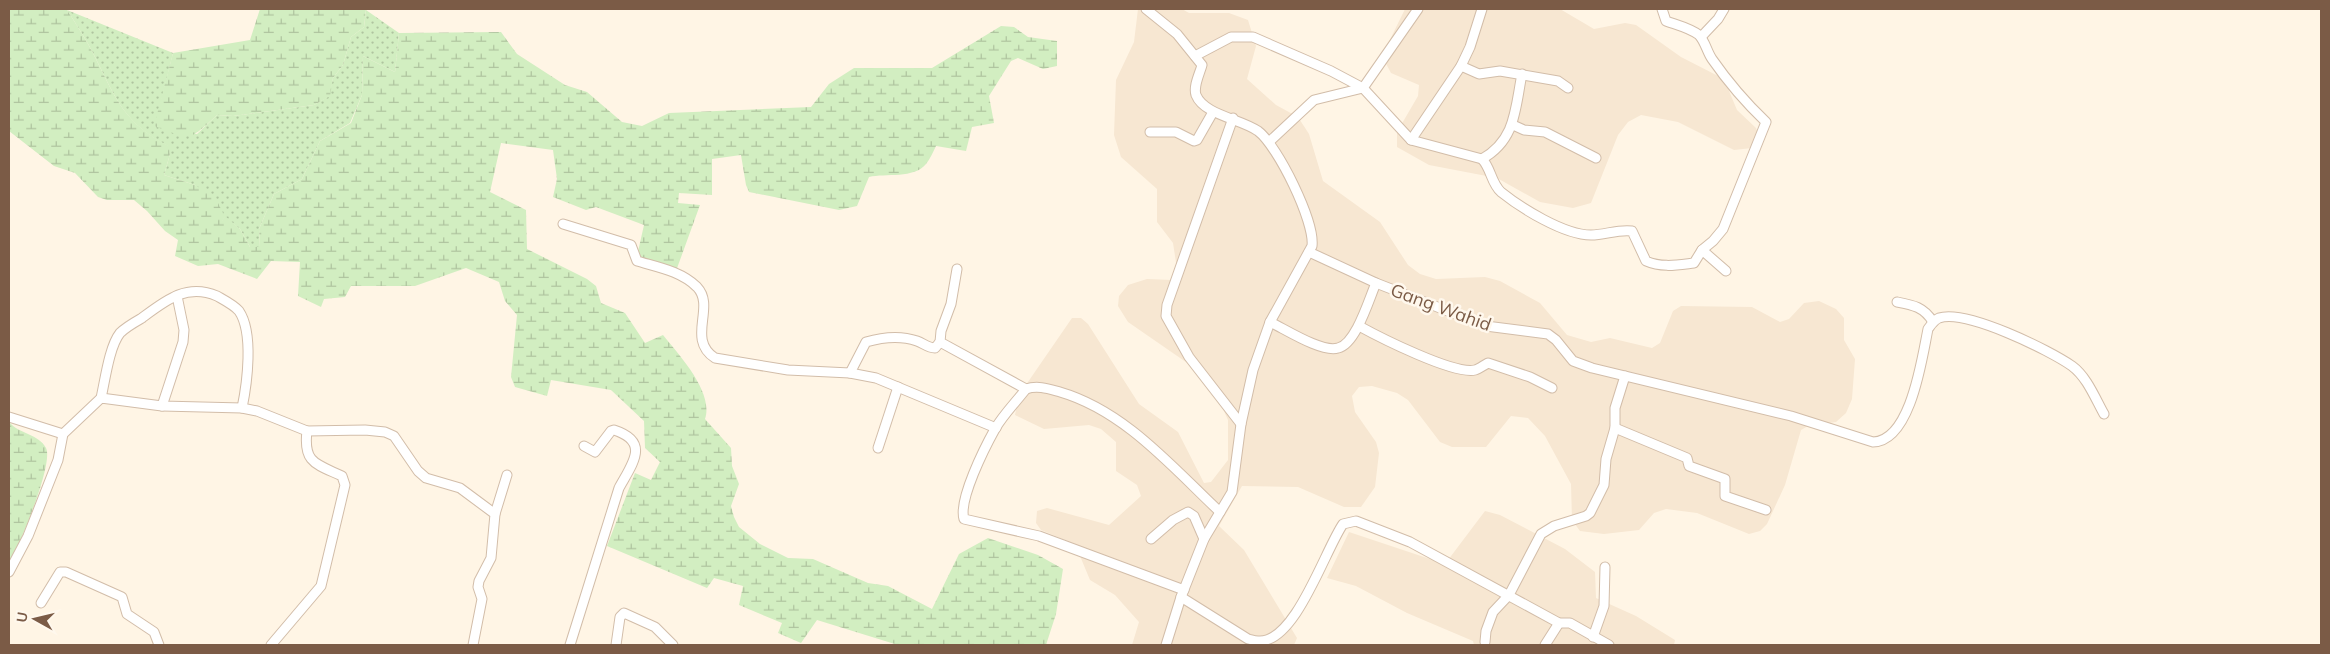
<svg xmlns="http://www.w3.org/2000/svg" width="2330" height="654" viewBox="0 0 2330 654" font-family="Mulish,sans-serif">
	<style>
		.residential { fill: #f7e7d2 }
		.grass { fill: url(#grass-dots) }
		.wetland { fill: url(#wetland-marsh) }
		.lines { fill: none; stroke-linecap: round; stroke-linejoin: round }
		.street-casing { stroke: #d2bda9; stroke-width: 11 }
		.street { stroke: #fff; stroke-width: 9 }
		.labels { text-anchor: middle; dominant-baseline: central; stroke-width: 5; stroke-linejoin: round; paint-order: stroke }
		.street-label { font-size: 18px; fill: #7b5b46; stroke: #fff8ed }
	</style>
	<defs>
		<pattern id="grass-dots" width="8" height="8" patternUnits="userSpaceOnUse" patternTransform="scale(1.25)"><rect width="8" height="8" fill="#d2eec1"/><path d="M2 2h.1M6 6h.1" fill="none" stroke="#afc49f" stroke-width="1.8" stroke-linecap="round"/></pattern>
		<pattern id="wetland-marsh" width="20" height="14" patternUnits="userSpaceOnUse" patternTransform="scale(1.25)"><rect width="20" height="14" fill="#d2eec1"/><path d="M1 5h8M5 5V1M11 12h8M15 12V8" fill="none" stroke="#afc49f"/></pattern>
	</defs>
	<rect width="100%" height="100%" fill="#fff5e5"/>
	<g class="residential">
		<path d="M1138 9H1182L1189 13H1229L1248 20 1256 46 1247 79 1276 105 1298 117 1309 134 1323 181 1380 222 1408 265 1420 274 1436 279 1485 277 1500 281 1540 303 1567 335 1591 342 1610 338 1652 348 1660 343 1673 311 1681 306 1752 307 1780 322 1789 319 1804 303 1819 301 1836 309 1844 318V340L1855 359 1852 399 1846 413 1836 422 1808 426 1801 430 1785 485 1767 524 1760 531 1749 534 1697 513 1666 509 1654 513 1639 530 1604 534 1580 531 1572 520 1571 484 1545 436 1528 418 1511 416 1486 447H1452L1440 442 1408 400 1397 393 1372 386 1359 387 1352 396 1355 412 1376 442 1379 453 1375 487 1361 507H1344L1298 487 1242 486 1219 526 1244 550 1297 638 1294 645H1132L1139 622 1115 595 1090 580 1080 556 1065 540 1041 530 1036 523 1037 511 1047 508 1109 525 1141 496 1137 485 1116 471V442L1101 429 1089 425 1044 429 1015 415 1019 395 1072 318H1081L1088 324 1139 404 1178 432 1204 483 1211 482 1228 460V420L1214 389 1196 369 1128 322 1118 306 1119 296 1128 285 1147 279 1172 280 1177 269 1173 243 1157 222V189L1121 157 1114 135 1116 80 1134 42Z"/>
		<path d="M1405 9H1560L1594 29 1625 23 1636 25 1681 57 1724 79 1737 110 1756 128 1760 139 1752 148 1734 150 1678 122 1641 115 1628 122 1618 135 1591 203 1573 208 1540 202 1497 178 1429 165 1397 147V132L1418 96 1419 85 1391 73 1382 56Z"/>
		<path d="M1485 511 1500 515 1565 549 1595 572 1596 598 1636 616 1675 640 1674 645H1474L1473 641 1407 613 1356 586 1327 578 1349 532 1445 564Z"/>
	</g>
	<path class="grass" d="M67 10 173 53 155 126 197 134 217 115 233 116 314 105 329 96 333 78 343 65 351 37 364 27 366 10 399 33 395 72 363 56 362 95 350 123 320 141 302 179 274 194 259 229 260 247H250L240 229 225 217 221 223 195 185 164 175 170 154 168 146C124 123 116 99 95 57 87 41 77 25 67 10Z"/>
	<g class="wetland">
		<path d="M9 9 67 10C77 25 87 41 95 57 116 99 124 123 169 146L170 154 164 175 195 185 215 197 223 213 222 221 225 216 240 229 250 247H260L259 229 274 194 302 179 320 141 351 123 362 95 363 56 395 72 399 33 501 32 517 54 565 85 587 92 622 122 642 126 669 113 811 107 829 84 854 68H932L1001 26 1014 27 1028 37 1057 41V66L1043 69 1018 58 1011 61 989 96 994 123 972 127 966 151 936 146C933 152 930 159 926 164 914 179 886 173 869 177L857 206 839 210 749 192 746 185 741 155 712 159V195L679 193 678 203 700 205 676 271 637 256 644 225 596 207 586 210 553 197 557 179 553 150 501 143 490 192 526 210 527 249 587 279 596 286 601 303 625 313 645 343 663 335C679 355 714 392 705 419L731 448 732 466 739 484 731 506 734 517 739 527 760 544 788 558 813 559 868 583 888 586 932 609 959 554 988 538 1038 555 1063 569 1056 614 1046 645H898L817 620 801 643 778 633 782 623 739 605 743 586 714 578 707 588 607 546 635 473 651 480 660 462 645 448 644 421 611 390 551 380 547 396 515 387 511 377 517 315 505 301 499 282 466 268 415 286H351L345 297 324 299 321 307 298 296 300 262 271 261 257 279 218 264 198 266 175 256 178 240 165 231 147 211 134 200H107L98 197 75 173 54 166 9 131Z"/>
		<path d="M260 9H366L364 27 351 37 343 65 333 78 330 96 314 105 233 116 217 115C188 142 192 140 154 126L173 53 250 40Z"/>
		<path d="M9 422C19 434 39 434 46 448 54 463 19 548 9 563Z"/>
	</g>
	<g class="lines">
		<defs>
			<g id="street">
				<path d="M1146 9 1177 34 1202 65C1200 73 1193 86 1196 95 1204 115 1241 119 1258 131 1278 146 1315 222 1312 246L1270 322 1253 370 1241 424 1232 492 1204 539 1181 597 1166 645"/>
				<path d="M1662 9 1666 21C1677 25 1690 28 1699 35 1705 41 1707 52 1712 59 1728 82 1745 102 1766 122L1723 229 1713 241 1702 250"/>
				<path d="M1701 37 1718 19 1724 9"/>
				<path d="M1195 56 1231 37H1253L1331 71 1363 88 1411 140 1482 159C1491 168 1491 183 1501 192 1521 208 1564 235 1591 235 1605 235 1618 229 1632 231L1646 261C1662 268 1677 265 1694 263L1702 250 1726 271"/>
				<path d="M1461 66 1479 74 1500 71 1558 81 1568 88"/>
				<path d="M1233 118 1167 305 1166 316 1189 357 1241 424"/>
				<path d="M1513 125 1524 130 1545 132 1596 158"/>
				<path d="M1150 132H1176L1194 141 1197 140 1213 112"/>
				<path d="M1411 140 1461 66 1470 47 1482 9"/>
				<path d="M1269 142 1314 100 1363 88 1418 9"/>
				<path d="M1482 159C1516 140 1515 109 1522 74"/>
				<path d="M563 224 631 245 637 261C657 267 681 271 697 287 716 307 686 339 715 358L788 370 850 373 876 378 996 428"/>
				<path d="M1309 252 1376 283 1486 326 1548 334 1556 340 1573 361 1592 368 1791 416 1873 442C1911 441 1922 358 1928 329 1931 325 1934 320 1939 318 1966 309 2049 350 2072 366 2087 377 2095 398 2104 414"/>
				<path d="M957 269 951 304 941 331 940 342 1026 389"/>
				<path d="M1897 302C1913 305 1924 307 1933 322"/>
				<path d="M1270 322C1285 329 1322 353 1338 348 1356 344 1369 299 1376 283"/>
				<path d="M1359 326C1379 337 1454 375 1475 370 1479 369 1484 365 1488 363L1530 377 1552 388"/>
				<path d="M850 373 866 342C883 337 900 335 917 341 923 343 928 348 935 348L940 342"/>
				<path d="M101 398C105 381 109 347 120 333 126 327 135 322 142 318 166 300 187 283 217 296 224 300 234 305 239 311 254 333 247 384 242 408"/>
				<path d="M162 406 183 342 184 330 177 296"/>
				<path d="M9 417 63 434"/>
				<path d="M1615 428 1687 458 1689 466 1725 479V496L1766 510"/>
				<path d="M878 448 898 387"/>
				<path d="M495 514 507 475"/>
				<path d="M1151 539 1173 520 1188 512 1194 516 1204 539"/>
				<path d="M9 572 28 536 58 460 63 434 101 398 162 406 242 408 257 411 307 431 365 430 385 432 394 436 418 471 426 478 460 488 495 514 491 558 479 581 478 587 482 599 473 645"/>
				<path d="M1184 590 1039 536 964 519C958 500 985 447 995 429 1003 415 1016 402 1026 389 1038 385 1049 389 1060 392 1125 411 1172 467 1220 512"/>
				<path d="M1181 597 1248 639C1252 640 1256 641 1260 641 1296 641 1325 550 1343 524L1356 521 1410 542 1559 623H1570L1609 645"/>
				<path d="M41 603 60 572H66L122 597 127 614 154 632 159 645"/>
				<path d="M1593 637 1604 606 1605 567"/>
				<path d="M1485 642 1486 631 1493 612 1509 595 1541 534 1554 526 1586 516 1590 513 1604 485 1606 459 1615 428V408L1625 376"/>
				<path d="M271 645 321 586 345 485 342 476C316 464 303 463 307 431"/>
				<path d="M570 645 619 488C632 464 651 442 614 430L611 431 595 452 584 446"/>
				<path d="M616 645 620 617 624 613 655 627 673 645"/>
				<path d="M1545 645 1559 623"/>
			</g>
		</defs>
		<use href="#street" class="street-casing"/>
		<use href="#street" class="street"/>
	</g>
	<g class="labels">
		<g class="street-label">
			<text transform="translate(1441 307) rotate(20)">Gang Wahid</text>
		</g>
	</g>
	<rect width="2330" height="654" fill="none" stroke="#7b5b46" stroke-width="20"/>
	<g transform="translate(35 619) rotate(278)" stroke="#fff8ed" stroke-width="4" paint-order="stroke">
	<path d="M0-4L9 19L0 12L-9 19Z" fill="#7b5b46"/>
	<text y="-8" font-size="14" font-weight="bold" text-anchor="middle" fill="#7b5b46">U</text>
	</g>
</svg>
